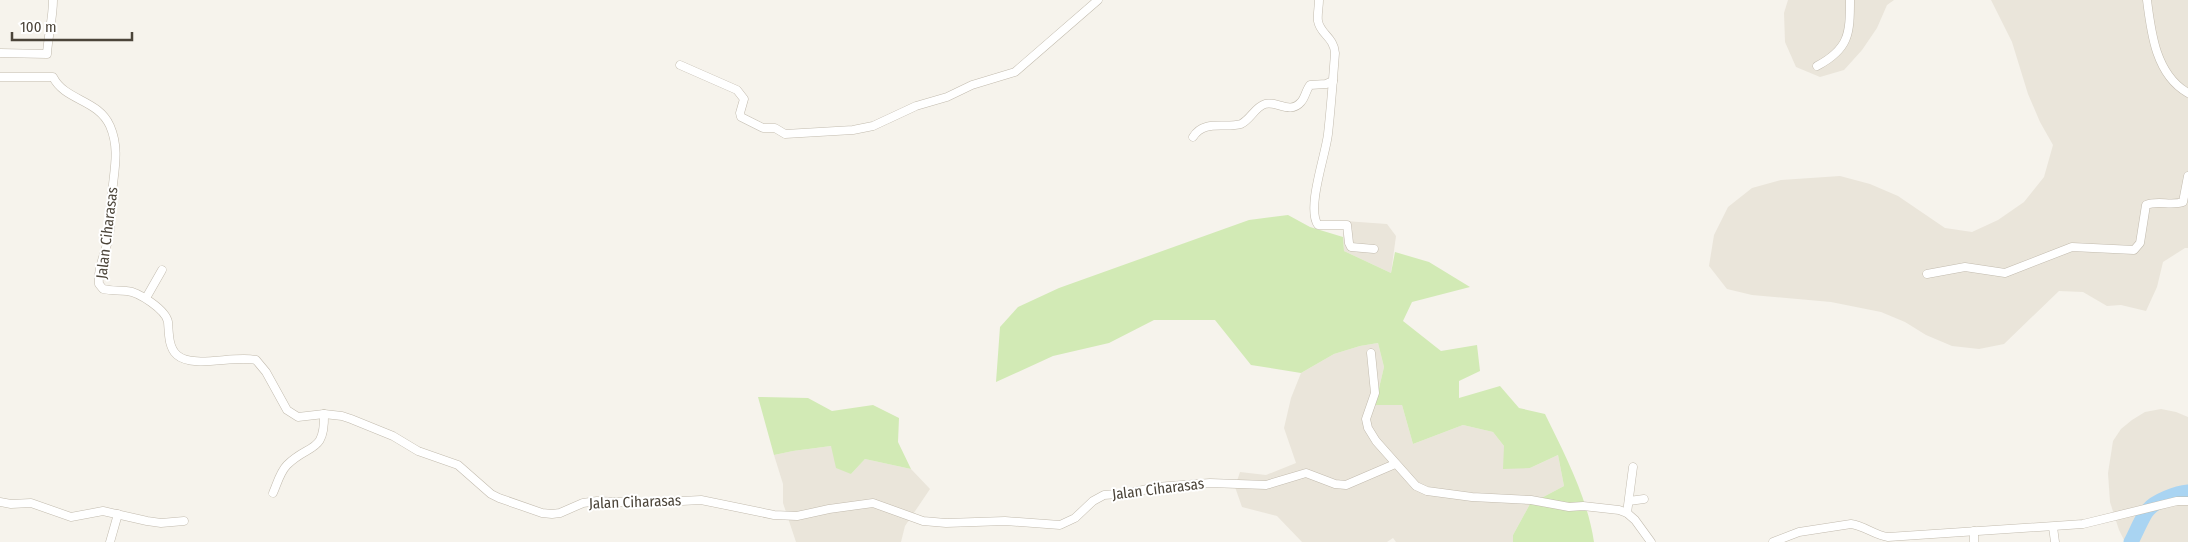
<svg xmlns="http://www.w3.org/2000/svg" width="2188" height="542" viewBox="0 0 2188 542" font-family="'Fira Sans Condensed',sans-serif">
	<style>
		.residential { fill: #eae5da }
		.green { fill: #d2eab5 }
		.lines { fill: none; stroke-linecap: round; stroke-linejoin: round }
		.river { stroke: #a9d4f2; stroke-width: 15 }
		.minor-casing { stroke: #c2bbae; stroke-width: 9 }
		.minor { stroke: #fff; stroke-width: 8 }
		.labels { text-anchor: middle; dominant-baseline: central; stroke-width: 4; stroke-linejoin: round; paint-order: stroke }
		.street-label { font-size: 15px; fill: #4b4439; stroke: #fff }
	</style>
	<rect width="100%" height="100%" fill="#f6f3ec"/>
	<g class="residential">
		<path d="M1788 0H1894L1887 5 1877 28 1862 50 1844 70 1820 77 1796 67 1785 42 1784 13Z"/>
		<path d="M1991 0H2188V248H2185L2163 262 2157 287 2146 311 2121 305 2107 306 2083 292 2059 291 2004 344 1979 349 1952 346 1926 335 1905 322 1881 312 1831 302 1752 295 1727 289 1709 266 1714 235 1728 207 1752 188 1781 180 1840 176 1870 184 1898 196 1945 228 1972 232 1998 220 2024 202 2044 177 2053 145 2040 122 2028 94 2012 42Z"/>
		<path d="M1345 221 1387 224 1396 236 1391 273 1344 251 1343 237Z"/>
		<path d="M1378 343 1384 367 1375 405H1402L1413 444 1463 425 1493 432 1504 446 1530 468 1558 455 1564 486 1530 504 1513 535V542H1396L1393 538 1387 542H1302L1277 516 1242 507 1235 487 1240 472 1266 475 1296 463 1284 428 1291 398 1301 373 1334 354 1360 346Z"/>
		<path d="M2161 409 2176 412 2188 417V542H2125L2119 530 2110 502 2108 473 2113 441 2121 429 2132 420 2145 412Z"/>
		<path d="M831 446 851 474 865 459 911 469 930 489 905 526 901 542H796L783 503V484L774 455 793 451Z"/>
	</g>
	<g class="green">
		<path d="M1288 215 1310 227 1343 237 1344 251 1391 273 1395 252 1429 262 1470 287 1412 302 1403 321 1441 351 1477 345 1480 371 1459 381V398L1500 386 1519 408 1545 414C1565 455 1587 496 1594 542H1513V535L1530 504 1564 486 1558 455 1530 468 1503 469 1504 446 1493 432 1463 425 1413 444 1402 405H1375L1384 367 1378 343 1360 346 1334 354 1301 373 1251 365 1215 320H1154L1109 343 1053 356 996 382 1000 327 1018 307 1059 288 1249 220Z"/>
		<path d="M758 397 808 398 832 411 873 405 899 418 898 442 911 469 865 459 851 474 836 468 831 446 793 451 774 455Z"/>
	</g>
	<g class="lines">
		<path class="river" d="M2131 542C2135 535 2143 515 2148 510 2155 501 2177 493 2188 492"/>
		<defs>
			<g id="minor">
				<path d="M1319 0C1319 7 1317 15 1318 21 1320 34 1334 37 1335 53 1333 80 1331 107 1328 134 1326 154 1306 208 1318 225H1347L1349 243 1351 247 1374 249"/>
				<path d="M2147 0C2151 33 2156 75 2188 93"/>
				<path d="M0 53 47 54C48 36 53 18 53 0"/>
				<path d="M680 65 737 90 744 99 740 113 741 117 763 128H775L785 134 853 130 873 126 916 106 947 97 972 85 1015 72 1098 0"/>
				<path d="M1817 66C1849 49 1850 34 1850 0"/>
				<path d="M0 77H53C65 101 98 99 110 126 120 149 114 170 112 194 111 205 111 217 110 228 109 248 97 264 99 284L103 289C111 291 119 290 127 291 139 292 166 310 168 322 169 332 168 347 177 355 193 369 234 355 256 360L266 372 287 410 298 417 324 414 342 416 351 419 393 436 418 451 458 465 491 494 499 498 542 513 552 514 560 513 583 503 597 501 643 503 701 500 774 515 797 516 829 509 873 503 923 521 946 523 1005 521 1060 525 1075 518 1093 501 1104 495 1130 493 1156 487 1210 483 1266 485 1306 473 1335 484 1346 485 1395 464"/>
				<path d="M1193 137C1204 119 1225 129 1241 124 1251 119 1255 107 1265 104 1276 100 1290 115 1301 102 1305 98 1306 90 1310 85L1326 84 1333 81"/>
				<path d="M1927 274 1965 267 2005 273 2072 247 2134 250 2140 243 2146 205C2157 200 2171 206 2183 202L2188 176"/>
				<path d="M146 298 162 270"/>
				<path d="M1371 353 1375 393 1366 419 1368 428 1376 441 1416 486 1427 491 1472 497 1531 500 1569 507 1583 506 1619 510 1627 513 1635 520 1651 542"/>
				<path d="M273 493C277 484 280 472 287 465 309 443 325 454 324 414"/>
				<path d="M1629 501 1644 499"/>
				<path d="M0 502 11 504 31 503 71 517 103 511 147 521 161 523 184 521"/>
				<path d="M1627 513 1633 467"/>
				<path d="M2053 527 2055 542"/>
				<path d="M1974 531V542"/>
				<path d="M110 542 118 514"/>
				<path d="M1773 542 1799 532 1851 524C1865 526 1874 535 1888 537L2083 524 2177 501H2188"/>
			</g>
		</defs>
		<use href="#minor" class="minor-casing"/>
		<use href="#minor" class="minor"/>
	</g>
	<g class="labels">
		<g class="street-label">
			<text transform="translate(107 233) rotate(-83)">Jalan Ciharasas</text>
			<text transform="translate(1158 489) rotate(-7)">Jalan Ciharasas</text>
			<text transform="translate(635 502) rotate(-2)">Jalan Ciharasas</text>
		</g>
	</g>
	<path d="M12 32v8h120v-8" fill="none" stroke="#4b4439" stroke-width="2.5"/>
	<text x="20" y="32" font-size="15" fill="#4b4439" stroke="#ffffff" stroke-width="4" paint-order="stroke">100 m</text>
</svg>
